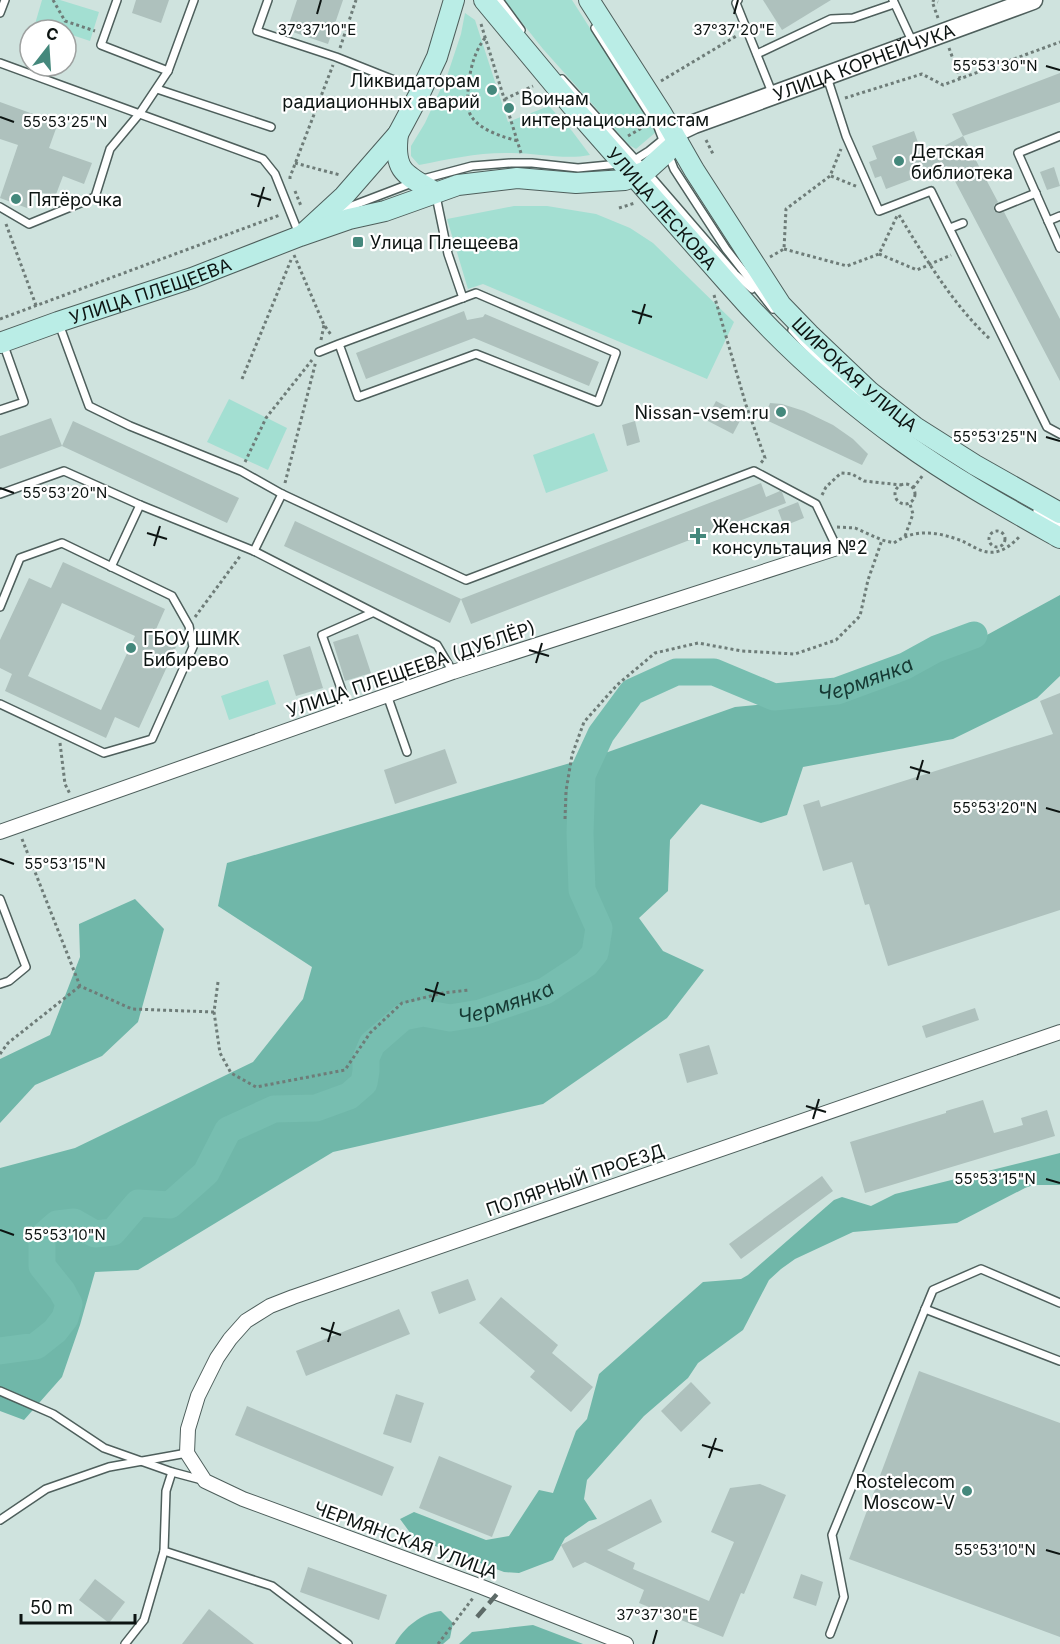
<svg xmlns="http://www.w3.org/2000/svg" width="1060" height="1644" viewBox="0 0 1060 1644" font-family="Inter,sans-serif">
	<style>
		.green { fill: #a3dfd2 }
		.forest { fill: #70b7a9 }
		.lines { fill: none; stroke-linecap: round; stroke-linejoin: round }
		.river { stroke: #77beb0; stroke-width: 27 }
		.building { fill: #aec1bd; fill-rule: evenodd }
		.service-casing { stroke: #4e5f5c; stroke-width: 10 }
		.minor-casing { stroke: #4e5f5c; stroke-width: 16 }
		.tertiary-casing { stroke: #4e5f5c; stroke-width: 21 }
		.secondary-casing { stroke: #4e5f5c; stroke-width: 22 }
		.path { stroke: #6e7c78; stroke-width: 3; stroke-dasharray: 3 3; stroke-linecap: butt }
		.service { stroke: #fff; stroke-width: 7 }
		.minor { stroke: #fff; stroke-width: 14 }
		.tertiary { stroke: #fff; stroke-width: 18 }
		.secondary { stroke: #baede6; stroke-width: 20 }
		.rail { stroke: #5d6a67; stroke-width: 4.5; stroke-dasharray: 12 6; stroke-linecap: butt }
		.ticks { fill: none; stroke: #0d1412; stroke-width: 2 }
		.poi-dot { fill: #44887c; stroke: #fff; stroke-width: 2 }
		.labels { text-anchor: middle; dominant-baseline: central; stroke-width: 4.5; stroke-linejoin: round; paint-order: stroke }
		.street-label { font-size: 18px; fill: #0d1412; stroke: #fff }
		.poi-label { font-size: 18px; fill: #0d1412; stroke: #fff; text-anchor: start }
		.water-label { font-size: 20px; font-style: italic; fill: #163933; stroke: #fff }
		.ticks-label { font-size: 15px; text-anchor: middle; fill: #0d1412; stroke: #fff; stroke-width: 4.5; stroke-linejoin: round; paint-order: stroke }
	</style>
	<rect width="100%" height="100%" fill="#cfe3de"/>
	<g class="green">
		<path d="M42 0H60L99 12 90 41 66 33V30H55L35 24Z"/>
		<path d="M504 0H572L656 132 636 149 629 145 543 49Z"/>
		<path d="M465 13 475 20 508 122 549 106 572 131 590 155C565 160 537 153 511 153 480 152 449 159 419 165L411 156V146L425 123 448 73 461 34Z"/>
		<path d="M514 206H547L596 214 630 228 653 243 734 322 707 379 483 284 468 289 447 219Z"/>
		<path d="M229 399 287 428 268 470 207 442Z"/>
		<path d="M594 433 608 471 546 493 533 455Z"/>
		<path d="M268 680 276 704 229 720 221 696Z"/>
	</g>
	<g class="forest">
		<path d="M1060 595V676L1037 698 953 739 803 767 787 815 761 823 701 804 670 840 668 891 639 918 663 951 704 970 667 1018 543 1104 333 1152 138 1270 95 1272 80 1325 62 1377 24 1420 0 1411V1168L75 1148 253 1062 303 999 312 967 218 906 227 863 608 752 735 707 847 696 963 648Z"/>
		<path d="M135 899 164 929 138 1022 102 1056 35 1085 0 1123V1059L50 1035 80 957 79 924Z"/>
		<path d="M1060 1153V1185H1033L1025 1188 957 1223 853 1232 795 1259 781 1269 769 1280 743 1330 698 1363 688 1378 644 1416 587 1480 584 1499 597 1519 589 1521 565 1538 553 1560 519 1573 504 1572 414 1538 400 1519 414 1512 486 1540 509 1536 539 1490 553 1493 576 1431 587 1419 599 1374 703 1282 741 1279 748 1275 834 1200 842 1197 871 1206 895 1194Z"/>
		<path d="M441 1611 453 1623 450 1638 443 1644H395C404 1627 422 1613 441 1611Z"/>
		<path d="M533 1625 583 1644H459L472 1632Z"/>
	</g>
	<g class="lines">
		<path class="river" id="s1" d="M0 1351 36 1346 55 1331 65 1318 69 1304 62 1291 42 1266V1237L57 1224 74 1222 95 1234 113 1232 138 1203 170 1205 206 1173 228 1130 274 1109 316 1108 349 1096 364 1083 366 1071V1058L372 1044 403 1017 423 1013 450 1018 480 1013 545 991 586 964 595 953 599 928 582 890 580 833 582 775 601 734 632 692 676 672H714L774 697 837 691 905 666 936 649 974 635"/>
	</g>
	<g class="building">
		<path d="M136 0H169L161 23 132 13Z"/>
		<path d="M297 0H343L328 44 287 30Z"/>
		<path d="M763 0H831L782 30Z"/>
		<path d="M1060 73V102L963 136 952 114Z"/>
		<path d="M0 102 58 123 49 148 92 163 84 184 63 176 55 197 34 190 27 208 0 198 18 145 0 139Z"/>
		<path d="M914 131 923 157 963 136 998 202 994 205V211L998 213 1004 212 1060 319V381L947 166 886 189 881 176 875 178 869 162 877 159 872 146Z"/>
		<path d="M1054 167 1060 186 1047 190 1040 172Z"/>
		<path d="M464 311 467 320 483 317 485 314 599 362 589 386 474 338 366 379 356 353Z"/>
		<path d="M716 401 743 415 733 434 706 420Z"/>
		<path d="M770 403 782 404 804 411 833 425 853 439 868 454 862 465 764 419Z"/>
		<path d="M51 418 62 446 0 469V436Z"/>
		<path d="M73 421 239 498 227 523 62 446Z"/>
		<path d="M635 421 640 442 627 446 622 425Z"/>
		<path d="M761 483 766 497 780 491 782 492 786 503 471 624 461 599Z"/>
		<path d="M798 502 804 518 784 526 778 510Z"/>
		<path d="M295 521 461 599 450 623 284 546Z"/>
		<path d="M63 562 165 609 153 636 176 647 139 728 115 717 106 738 5 691 12 674 0 668V640L29 578 51 588ZM62 603 135 636 101 710 28 676Z"/>
		<path d="M358 634 371 673 345 681 333 642Z"/>
		<path d="M310 646 323 688 296 696 283 655Z"/>
		<path d="M1060 693V910L888 966 869 904 865 905 852 862 823 871 803 805 819 800 821 807 1053 734 1040 701Z"/>
		<path d="M445 749 457 783 395 804 384 770Z"/>
		<path d="M975 1008 979 1020 926 1038 922 1026Z"/>
		<path d="M709 1045 718 1074 687 1083 679 1054Z"/>
		<path d="M983 1100 994 1133 1023 1125 1021 1118 1047 1110 1055 1136 865 1193 850 1142 946 1113V1111Z"/>
		<path d="M822 1176 833 1191 741 1259 729 1244Z"/>
		<path d="M468 1279 476 1300 439 1314 431 1292Z"/>
		<path d="M501 1297 558 1345 552 1353 593 1387 571 1412 530 1377 535 1371 479 1323Z"/>
		<path d="M399 1309 410 1334 306 1376 296 1351Z"/>
		<path d="M919 1371 1060 1423V1637L849 1559Z"/>
		<path d="M691 1382 711 1403 681 1432 661 1411Z"/>
		<path d="M396 1394 424 1403 411 1443 383 1434Z"/>
		<path d="M247 1406 394 1467 382 1496 235 1435Z"/>
		<path d="M439 1456 512 1486 492 1537 419 1508Z"/>
		<path d="M760 1484 786 1495 744 1594 741 1593 723 1637 639 1603 644 1590 585 1562 573 1568 561 1545 651 1499 662 1522 607 1550 635 1563 633 1569 709 1601 734 1542 711 1532 730 1488Z"/>
		<path d="M308 1567 387 1595 379 1620 300 1592Z"/>
		<path d="M801 1574 823 1582 816 1606 793 1598Z"/>
		<path d="M95 1579 125 1602 109 1623 79 1600Z"/>
		<path d="M209 1609 254 1644H182Z"/>
	</g>
	<g class="lines">
		<defs>
			<g id="service">
				<path d="M117 0 101 45 168 71"/>
				<path d="M268 0 257 31 336 57 419 90"/>
				<path d="M499 0 521 30"/>
				<path d="M738 0 736 3 773 95"/>
				<path d="M893 0 913 43"/>
				<path d="M0 13 5 0"/>
				<path d="M595 28 658 127 674 169 726 249 773 309"/>
				<path d="M757 54 831 19 853 18 894 4"/>
				<path d="M0 63 263 159 275 174 299 234"/>
				<path d="M827 77 846 136 879 211 931 191 1047 427 1060 434"/>
				<path d="M562 79 646 171 735 274 752 289"/>
				<path d="M157 89 271 127"/>
				<path d="M1060 136 1018 153 1060 248"/>
				<path d="M633 161 649 151 665 138"/>
				<path d="M423 179 472 166 511 163H532L578 168 619 164"/>
				<path d="M436 196 448 254 463 298"/>
				<path d="M0 207 29 224 95 197 110 149 140 113 168 71 194 0"/>
				<path d="M999 208 1036 193"/>
				<path d="M336 212 412 183"/>
				<path d="M1048 221 1060 216"/>
				<path d="M950 228 963 223"/>
				<path d="M59 324 89 406 130 426 241 471 282 494 466 580 754 471 816 504 837 548"/>
				<path d="M792 330C822 364 855 393 890 420"/>
				<path d="M319 352 339 344 476 293 616 353 598 402 476 354 358 397 339 344"/>
				<path d="M0 410 24 402 3 343"/>
				<path d="M0 494 64 471 140 505 254 551 437 645 453 672"/>
				<path d="M1037 511 1060 524"/>
				<path d="M254 551 282 494"/>
				<path d="M111 567 140 505"/>
				<path d="M0 607 20 558 62 543 172 596 189 626 193 647 152 739 104 753 0 704"/>
				<path d="M387 695 407 752"/>
				<path d="M348 708 322 635 372 613"/>
				<path d="M0 899 26 967 9 981 0 984"/>
				<path d="M925 1309 1060 1361"/>
				<path d="M0 1391 53 1414 104 1448 172 1472 202 1480"/>
				<path d="M172 1472 166 1491 164 1551 272 1586 348 1644"/>
				<path d="M0 1520 46 1489 109 1467 187 1453"/>
				<path d="M830 1634 844 1597 832 1535 933 1290 981 1269 1060 1303"/>
				<path d="M125 1644 144 1620 164 1551"/>
			</g>
			<g id="minor">
				<path d="M0 832 453 672 837 548"/>
				<path d="M626 1644 482 1587 243 1499 205 1481 187 1453 188 1429 198 1396 217 1358 230 1339 246 1321 270 1306 293 1297 1060 1032"/>
			</g>
			<g id="tertiary">
				<path id="s2" d="M673 134 694 124 730 111 1033 0"/>
			</g>
			<g id="secondary">
				<path id="s3" d="M484 0 573 107 727 282C779 342 839 396 903 442 953 478 1007 508 1060 538"/>
				<path id="s4" d="M589 0 662 114 694 170 781 305 809 334 870 392 915 427 975 465 1060 513"/>
				<path d="M398 134C393 172 406 175 435 192"/>
				<path d="M306 231 344 196 398 134 421 91 437 57 454 0"/>
				<path id="s5" d="M0 343 58 322 192 278 300 236 349 219 385 211 458 185 517 178 576 183 625 180 646 171 678 142"/>
			</g>
		</defs>
		<use href="#service" class="service-casing"/>
		<use href="#minor" class="minor-casing"/>
		<use href="#tertiary" class="tertiary-casing"/>
		<use href="#secondary" class="secondary-casing"/>
		<g class="path">
			<path d="M53 0 65 21 95 31"/>
			<path d="M932 0 938 2"/>
			<path d="M933 4 938 18"/>
			<path d="M481 24 521 153"/>
			<path d="M485 38C475 51 471 66 469 81 468 92 466 103 470 114 478 130 503 137 518 141"/>
			<path d="M340 48 356 0"/>
			<path d="M949 48 960 78"/>
			<path d="M661 81 738 35"/>
			<path d="M845 98 922 74 943 85 1060 42"/>
			<path d="M505 99 533 86"/>
			<path d="M628 136 645 126"/>
			<path d="M706 140 714 156"/>
			<path d="M295 163 340 175"/>
			<path d="M831 176 858 187"/>
			<path d="M290 179V177L333 65"/>
			<path d="M295 191 301 206"/>
			<path d="M619 208 635 203"/>
			<path d="M899 215C926 259 953 305 991 340"/>
			<path d="M6 224 37 308"/>
			<path d="M784 249 847 266 879 254 897 216"/>
			<path d="M879 254 917 270 951 255"/>
			<path d="M294 255 324 325 332 336"/>
			<path d="M770 257 784 249 786 209 830 176 841 149"/>
			<path d="M714 295 746 405 765 458 760 464"/>
			<path d="M0 319 280 215"/>
			<path d="M321 340 324 325"/>
			<path d="M242 379 291 260"/>
			<path d="M245 462 266 418 312 360"/>
			<path d="M285 483 316 361"/>
			<circle cx="905" cy="494" r="10"/>
			<path d="M913 488 923 475"/>
			<path d="M822 495 826 487 841 473 852 474 864 481 901 485"/>
			<path d="M837 527 855 528 882 540 894 543C915 528 939 532 962 541 969 544 976 549 983 551 998 556 1011 546 1020 536"/>
			<circle cx="997" cy="539" r="8"/>
			<path d="M905 536 913 514 910 504"/>
			<path d="M195 617 241 555"/>
			<path d="M60 743 65 784 70 794"/>
			<path d="M565 819 566 791 572 755 584 722 617 685 655 653 698 643 742 651 795 654 836 640 860 616 868 580 882 540"/>
			<path d="M22 839 80 986 132 1009 214 1012"/>
			<path d="M218 982 214 1012 220 1053 231 1073 256 1087 345 1070 370 1033 402 1003 443 993 469 990"/>
			<path d="M0 1054 8 1043 80 986"/>
			<path d="M438 1644 473 1598"/>
		</g>
		<use href="#service" class="service"/>
		<use href="#minor" class="minor"/>
		<use href="#tertiary" class="tertiary"/>
		<use href="#secondary" class="secondary"/>
		<path class="rail" d="M477 1617 497 1594"/>
	</g>
	<path class="ticks" d="M317 14 321 0M734 14 738 0M1046 66 1060 70M0 117 14 122M251 194 271 200M258 207 264 187M632 311 652 317M639 324 645 304M1046 437 1060 441M0 488 14 493M147 533 167 539M154 546 160 526M529 650 549 656M536 663 542 643M910 767 930 773M917 780 923 760M1046 808 1060 812M0 859 14 864M425 989 445 995M432 1002 438 982M806 1106 826 1112M813 1119 819 1099M1046 1179 1060 1183M0 1230 14 1235M321 1328 341 1335M328 1342 334 1322M702 1445 723 1451M709 1458 716 1438M1046 1550 1060 1554M653 1644 657 1630"/>
	<g class="poi-dot">
		<circle cx="492" cy="90" r="6"/>
		<circle cx="509" cy="108" r="6"/>
		<circle cx="899" cy="161" r="6"/>
		<circle cx="16" cy="199" r="6"/>
		<rect x="352" y="236" width="12" height="12" rx="3"/>
		<circle cx="781" cy="412" r="6"/>
		<path d="M695 527h6v6h6v6h-6v6h-6v-6h-6v-6h6z"/>
		<circle cx="131" cy="648" r="6"/>
		<circle cx="967" cy="1491" r="6"/>
	</g>
	<g class="labels">
		<g class="street-label">
			<text stroke="none"><textPath href="#s2" startOffset="204">УЛИЦА КОРНЕЙЧУКА</textPath></text>
			<text stroke="none"><textPath href="#s3" startOffset="274">УЛИЦА ЛЕСКОВА</textPath></text>
			<text stroke="none"><textPath href="#s5" startOffset="159">УЛИЦА ПЛЕЩЕЕВА</textPath></text>
			<text stroke="none"><textPath href="#s4" startOffset="462">ШИРОКАЯ УЛИЦА</textPath></text>
			<text transform="translate(411 669) rotate(-19)">УЛИЦА ПЛЕЩЕЕВА (ДУБЛЁР)</text>
			<text transform="translate(575 1180) rotate(-19)">ПОЛЯРНЫЙ ПРОЕЗД</text>
			<text transform="translate(406 1540) rotate(20)">ЧЕРМЯНСКАЯ УЛИЦА</text>
		</g>
		<g class="poi-label">
			<text x="480" y="80" text-anchor="end">Ликвидаторам<tspan x="480" dy="21">радиационных аварий</tspan></text>
			<text x="521" y="98">Воинам<tspan x="521" dy="21">интернационалистам</tspan></text>
			<text x="911" y="151">Детская<tspan x="911" dy="21">библиотека</tspan></text>
			<text x="28" y="199">Пятёрочка</text>
			<text x="370" y="242">Улица Плещеева</text>
			<text x="769" y="412" text-anchor="end">Nissan-vsem.ru</text>
			<text x="712" y="526">Женская<tspan x="712" dy="21">консультация №2</tspan></text>
			<text x="143" y="638">ГБОУ ШМК<tspan x="143" dy="21">Бибирево</tspan></text>
			<text x="955" y="1481" text-anchor="end">Rostelecom<tspan x="955" dy="21">Moscow-V</tspan></text>
		</g>
		<g class="water-label">
			<text stroke="none"><textPath href="#s1" startOffset="1377">Чермянка</textPath></text>
			<text stroke="none"><textPath href="#s1" startOffset="748">Чермянка</textPath></text>
		</g>
	</g>
	<g class="ticks-label">
		<text x="317" y="35">37°37'10"E</text>
		<text x="734" y="35">37°37'20"E</text>
		<text x="995" y="71">55°53'30"N</text>
		<text x="65" y="127">55°53'25"N</text>
		<text x="995" y="442">55°53'25"N</text>
		<text x="65" y="498">55°53'20"N</text>
		<text x="995" y="813">55°53'20"N</text>
		<text x="65" y="869">55°53'15"N</text>
		<text x="995" y="1184">55°53'15"N</text>
		<text x="65" y="1240">55°53'10"N</text>
		<text x="995" y="1555">55°53'10"N</text>
		<text x="657" y="1620">37°37'30"E</text>
	</g>
	<g transform="translate(48 48) rotate(17)"><circle r="28" fill="#ffffff" stroke="#9ea1a0" stroke-width="1.5"/>
	<path d="M0-4.5L10 22L0 15L-10 22Z" fill="#44887c"/>
	<text y="-9" font-size="16" font-weight="bold" text-anchor="middle" fill="#0d1412">С</text>
	</g>
	<path d="M21 1614v9h114v-9" fill="none" stroke="#0d1412" stroke-width="3"/>
	<text x="30" y="1614" font-size="18" fill="#0d1412" stroke="#ffffff" stroke-width="4.5" paint-order="stroke">50 m</text>
</svg>
